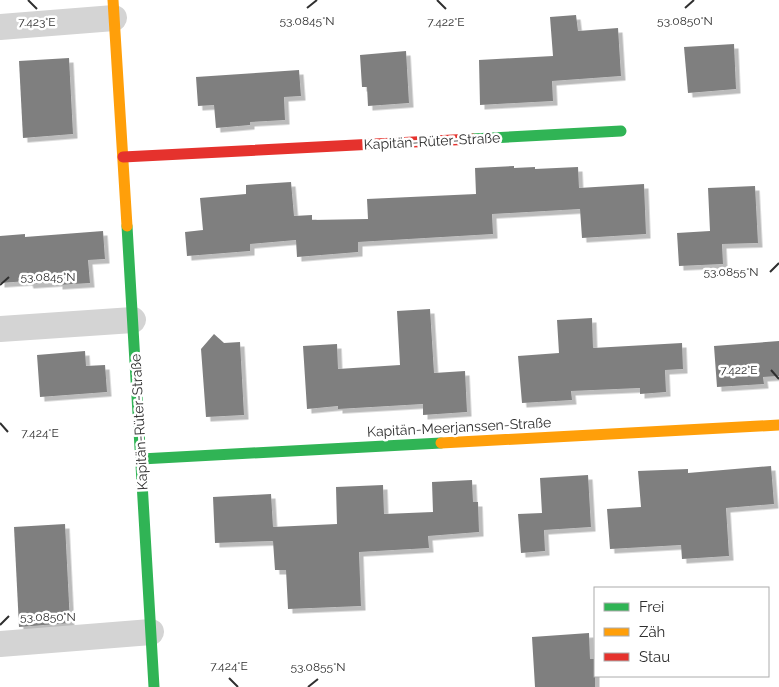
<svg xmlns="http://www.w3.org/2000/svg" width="779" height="687" viewBox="0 0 779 687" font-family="Raleway,sans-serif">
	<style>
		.building { fill: #7f7f7f; filter: url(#shadow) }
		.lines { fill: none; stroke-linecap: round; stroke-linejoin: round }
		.street { stroke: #d4d4d4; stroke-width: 26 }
		.fast { stroke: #30b455; stroke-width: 11 }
		.slow { stroke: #ff9f0a; stroke-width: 11 }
		.jam { stroke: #e5322d; stroke-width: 11 }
		.ticks { fill: none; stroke: #2f2f2f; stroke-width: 2 }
		.labels { text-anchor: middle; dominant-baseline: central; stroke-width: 5; stroke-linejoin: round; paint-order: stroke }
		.street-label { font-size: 14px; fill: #2f2f2f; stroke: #fff }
		.ticks-label { font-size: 12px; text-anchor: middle; fill: #2f2f2f; stroke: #fff; stroke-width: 5; stroke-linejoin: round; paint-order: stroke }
	</style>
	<defs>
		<filter id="shadow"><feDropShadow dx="4.5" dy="4.5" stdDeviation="0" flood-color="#0004"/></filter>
	</defs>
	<rect width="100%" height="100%" fill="#fff"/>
	<g class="building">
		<path d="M576 15 578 31 618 28 621 76 552 81 553 101 480 105 479 60 553 56 550 17Z"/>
		<path d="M734 44 736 89 688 93 684 47Z"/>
		<path d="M406 51 409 103 368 106 367 87H362L360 55Z"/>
		<path d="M69 58 73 134 23 138 19 61Z"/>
		<path d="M299 70 301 96 284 97 285 120 250 122V125L216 128 214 105 198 106 196 77Z"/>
		<path d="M514 166V168L535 167V169L578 167 579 188 644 184 646 234 582 238 580 209 492 214 493 234 358 242V252L297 257 296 240 250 244V251L187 256 185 232 203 230 200 198 246 194V185L291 182 294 216 312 215V220L368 219 367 199 476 194 475 168Z"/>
		<path d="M755 186 758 243 722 244 723 264 679 266 677 233 710 231 708 188Z"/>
		<path d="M103 231 105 259 88 260 90 283 58 285V282L29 284 28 281 0 283V236L25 234V237Z"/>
		<path d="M430 309 434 373 465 371 467 412 423 415V404L338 409V406L307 409 303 346 337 344 338 369 400 365 397 311Z"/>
		<path d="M592 318 593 348 682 343 683 369 665 370 666 392 640 394V388L571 391 572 400 522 403 518 356 559 353 557 320Z"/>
		<path d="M214 334 224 343 240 342 244 415 206 417 201 349Z"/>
		<path d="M779 341V376L763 377 764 384 717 387 714 346Z"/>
		<path d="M85 351 86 366 105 365 107 392 40 397 37 355Z"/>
		<path d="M771 466 774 504 726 508 729 556 682 559 681 545 610 549 607 509 641 507 638 471 688 469V473Z"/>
		<path d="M588 475 591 527 544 530 545 551 521 553 518 514 542 513 540 478Z"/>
		<path d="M472 480 473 502H478L479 532 428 536 429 548 359 552 361 606 288 609 286 570H275L273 541 215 543 213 497 271 494 273 527 337 524 336 487 383 485 384 514 433 512 432 482Z"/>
		<path d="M65 524 70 623 19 627 14 527Z"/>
		<path d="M589 633 590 659H595V687H535L532 637Z"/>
	</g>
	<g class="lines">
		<g class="street">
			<path d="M0 27 114 18"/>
			<path d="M0 329 133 320"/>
			<path d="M0 644 151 632"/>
		</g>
		<g class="fast">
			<path d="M472 139 621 131"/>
			<path d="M127 226 154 687"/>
			<path d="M141 459 441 443"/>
		</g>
		<g class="slow">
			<path d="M113 0 127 226"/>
			<path d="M441 443 779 425"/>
		</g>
		<path class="jam" d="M123 157 472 139"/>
	</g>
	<path class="ticks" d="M28 0 37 9M437 0 446 9M307 8 317 0M685 8 694 0M770 272 779 263M0 285 9 277M771 370 779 379M0 423 8 432M0 625 9 616M229 678 238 687M308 687 318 679"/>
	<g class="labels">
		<g class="street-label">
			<text transform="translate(432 141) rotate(-3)">Kapitän-Rüter-Straße</text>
			<text transform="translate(139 422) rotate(-93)">Kapitän-Rüter-Straße</text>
			<text transform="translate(459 427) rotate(-3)">Kapitän-Meerjanssen-Straße</text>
		</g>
	</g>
	<g class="ticks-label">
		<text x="307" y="25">53.0845°N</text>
		<text x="685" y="25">53.0850°N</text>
		<text x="37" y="26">7.423°E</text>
		<text x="446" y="26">7.422°E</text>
		<text x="731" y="276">53.0855°N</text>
		<text x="48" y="281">53.0845°N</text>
		<text x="739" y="374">7.422°E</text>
		<text x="40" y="437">7.424°E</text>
		<text x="48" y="621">53.0850°N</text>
		<text x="229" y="670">7.424°E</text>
		<text x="318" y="671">53.0855°N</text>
	</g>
	<rect x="594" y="587" width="175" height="90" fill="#ffffff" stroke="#acacac"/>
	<rect x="604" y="603" width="25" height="8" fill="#30b455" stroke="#acacac"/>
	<text x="639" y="612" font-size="15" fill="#2f2f2f">Frei</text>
	<rect x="604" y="628" width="25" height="8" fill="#ff9f0a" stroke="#acacac"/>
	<text x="639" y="637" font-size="15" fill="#2f2f2f">Zäh</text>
	<rect x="604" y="653" width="25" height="8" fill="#e5322d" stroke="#acacac"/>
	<text x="639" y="662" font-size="15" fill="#2f2f2f">Stau</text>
</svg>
